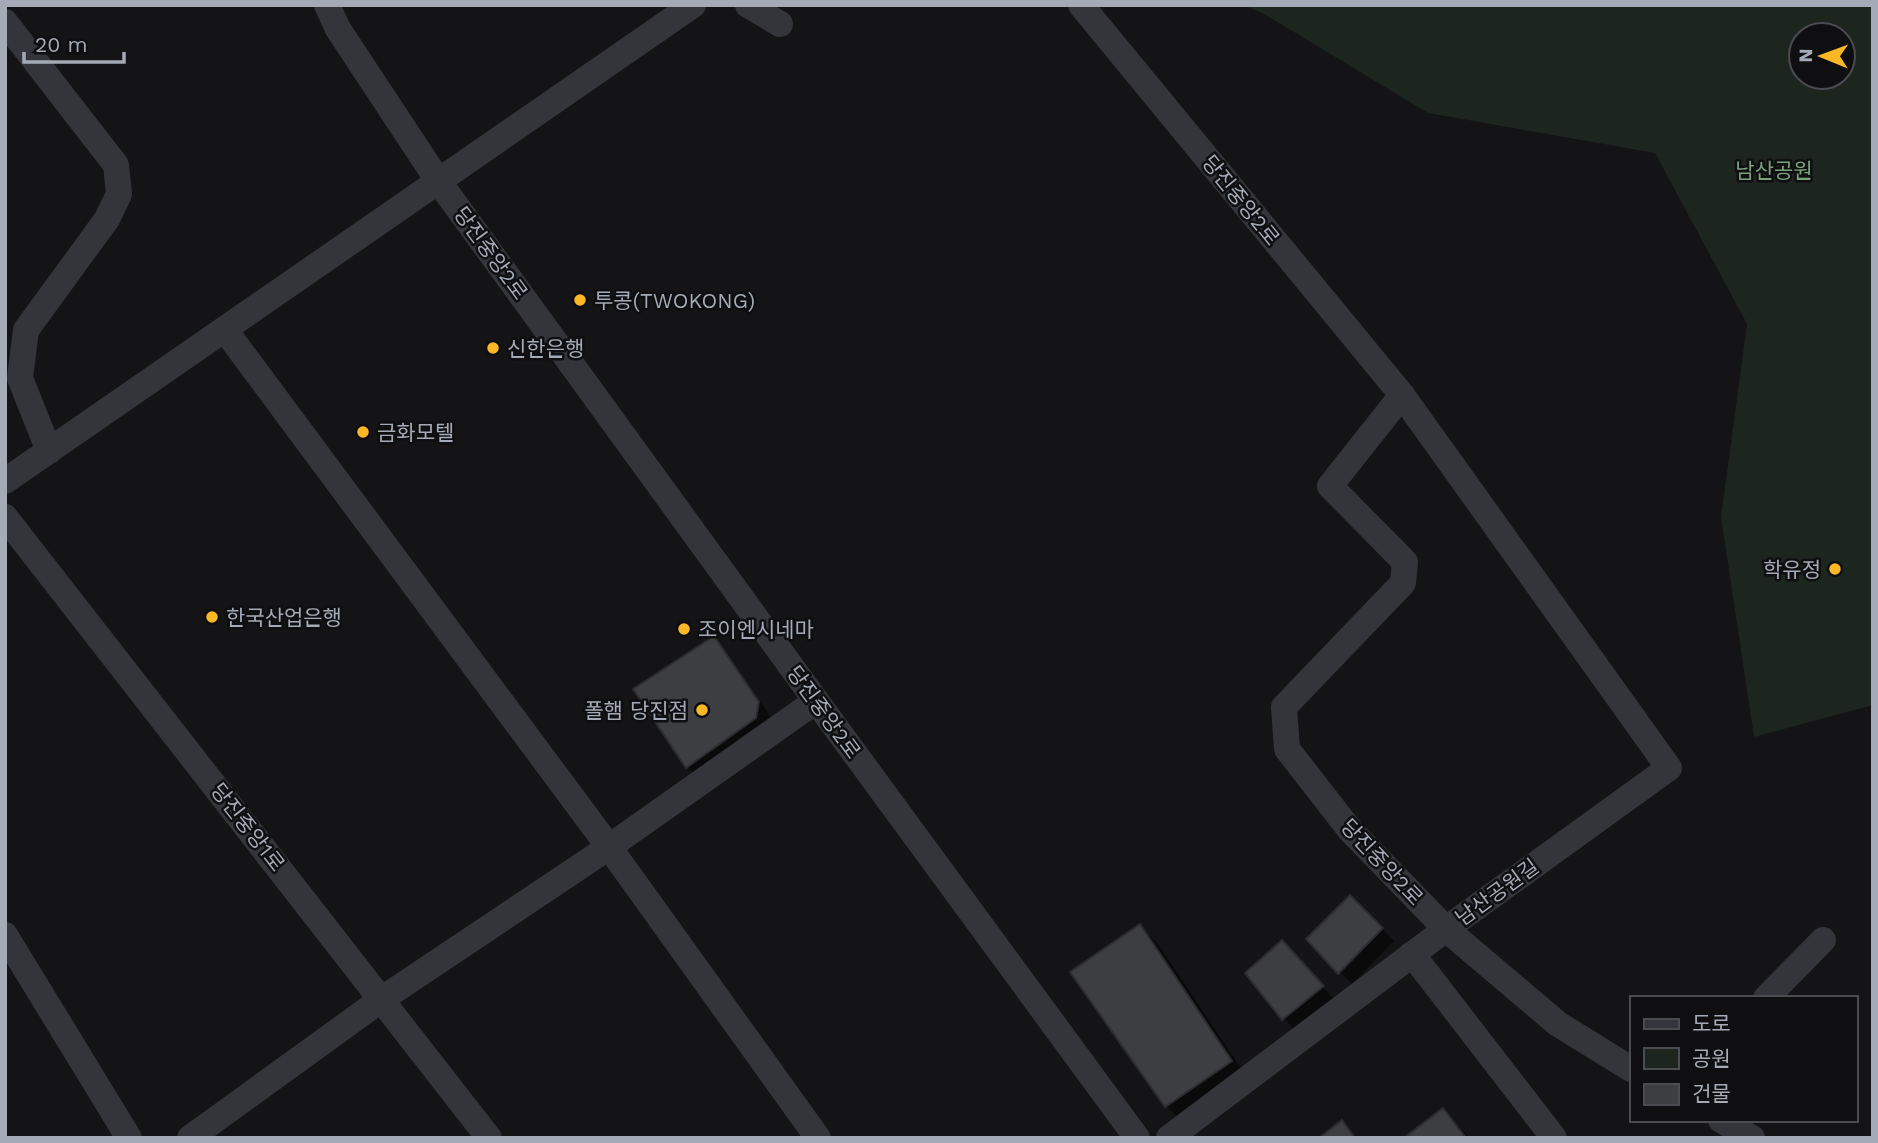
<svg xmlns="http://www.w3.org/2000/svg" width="1878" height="1143" viewBox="0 0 1878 1143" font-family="'Work Sans','Noto Sans KR',sans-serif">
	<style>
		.green { fill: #1d251f; fill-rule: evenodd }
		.shadow { fill: #0007 }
		.building { fill: #3d3e42; stroke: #2d2d31; stroke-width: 2 }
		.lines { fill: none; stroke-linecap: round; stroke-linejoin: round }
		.minor { stroke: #34353b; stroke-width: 26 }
		.poi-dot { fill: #fab827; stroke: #0f0e10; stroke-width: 2.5 }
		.labels { text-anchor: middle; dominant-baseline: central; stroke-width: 5; stroke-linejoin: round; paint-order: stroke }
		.park-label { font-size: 21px; fill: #7aa27e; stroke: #0f0e10 }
		.street-label { font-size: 21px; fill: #a4aab6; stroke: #0f0e10 }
		.poi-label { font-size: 21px; fill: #a4aab6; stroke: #0f0e10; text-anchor: start }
	</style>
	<rect width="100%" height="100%" fill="#141315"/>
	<path class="green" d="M1243 5H1873V705L1754 737 1721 517 1747 324 1655 153 1428 113 1264 14ZM1801 35H1843V77H1801Z"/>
	<g class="shadow">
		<path d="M713 638 725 650 770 716 767 730 699 779 687 767Z"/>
		<path d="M1350 897 1394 941 1352 984 1308 939Z"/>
		<path d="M1140 926 1158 944 1249 1080 1184 1124 1166 1106Z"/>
		<path d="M1294 955 1334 999 1295 1031 1247 973Z"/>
		<path d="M1443 1110 1469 1138H1407Z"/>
	</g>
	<g class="building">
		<path d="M714 636 759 702 756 718 686 768 633 689Z"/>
		<path d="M1350 895 1383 928 1338 974 1306 939Z"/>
		<path d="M1140 924 1232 1061 1165 1107 1070 972Z"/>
		<path d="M1282 940 1324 986 1282 1020 1245 973Z"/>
		<path d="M1443 1108 1466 1138H1404Z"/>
		<path d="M1342 1120 1355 1138H1319Z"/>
	</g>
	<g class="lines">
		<g class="minor">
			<path d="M327 5 338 29 439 182 825 713 1137 1138"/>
			<path d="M748 5 780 24"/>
			<path d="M1081 5 1402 395 1669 768 1446 929 1169 1138"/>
			<path d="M5 22 116 165 119 194 107 219 26 330 20 378 49 451"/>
			<path d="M225 330 609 847 818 1138"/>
			<path d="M1402 395 1330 486 1405 562 1403 583 1284 707 1287 749 1350 830 1446 929 1558 1024 1631 1069"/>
			<path d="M5 481 693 5"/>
			<path d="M5 517 489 1138"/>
			<path d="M5 935 129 1138"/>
			<path d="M1412 954 1554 1138"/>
			<path d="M1766 998 1823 940"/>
			<path d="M1721 1120 1752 1138"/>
			<path d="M190 1138 382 999 609 847 816 701"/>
		</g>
	</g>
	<g class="poi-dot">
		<circle cx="580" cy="300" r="7"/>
		<circle cx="493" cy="348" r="7"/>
		<circle cx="363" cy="432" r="7"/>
		<circle cx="1835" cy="569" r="7"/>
		<circle cx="212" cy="617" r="7"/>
		<circle cx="684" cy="629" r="7"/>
		<circle cx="702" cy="710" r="7"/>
	</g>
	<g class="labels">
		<g class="park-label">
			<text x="1774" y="170">남산공원</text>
		</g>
		<g class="street-label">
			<text transform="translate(1241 200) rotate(51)">당진중앙2로</text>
			<text transform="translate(491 253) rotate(54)">당진중앙2로</text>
			<text transform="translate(824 712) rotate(54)">당진중앙2로</text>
			<text transform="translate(248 827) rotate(52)">당진중앙1로</text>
			<text transform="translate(1382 862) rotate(47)">당진중앙2로</text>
			<text transform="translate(1497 892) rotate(-36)">남산공원길</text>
		</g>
		<g class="poi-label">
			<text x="594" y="300">투콩(TWOKONG)</text>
			<text x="507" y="348">신한은행</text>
			<text x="377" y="432">금화모텔</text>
			<text x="1821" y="569" text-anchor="end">학유정</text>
			<text x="226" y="617">한국산업은행</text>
			<text x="698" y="629">조이엔시네마</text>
			<text x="688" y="710" text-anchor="end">폴햄 당진점</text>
		</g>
	</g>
	<rect width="1878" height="1143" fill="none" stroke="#a4aab6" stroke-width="14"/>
	<rect x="1630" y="996" width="228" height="126" fill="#0f0e10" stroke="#4b4c52" stroke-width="2"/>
	<rect x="1644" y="1019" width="35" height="10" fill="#34353b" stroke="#4b4c52" stroke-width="2"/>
	<text x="1692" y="1031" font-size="21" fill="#a4aab6">도로</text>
	<rect x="1644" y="1048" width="35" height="21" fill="#1d251f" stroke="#4b4c52" stroke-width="2"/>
	<text x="1692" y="1066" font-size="21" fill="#a4aab6">공원</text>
	<rect x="1644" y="1084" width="35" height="21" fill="#3d3e42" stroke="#4b4c52" stroke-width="2"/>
	<text x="1692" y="1101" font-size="21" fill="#a4aab6">건물</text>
	<g transform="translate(1822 56) rotate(271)"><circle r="33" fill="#0f0e10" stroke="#4b4c52" stroke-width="2"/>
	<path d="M0-5L12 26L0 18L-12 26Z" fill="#fab827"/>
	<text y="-10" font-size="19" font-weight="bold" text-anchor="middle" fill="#a4aab6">N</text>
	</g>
	<path d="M24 52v10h100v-10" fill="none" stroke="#a4aab6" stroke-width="3.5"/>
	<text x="35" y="52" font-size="21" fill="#a4aab6" stroke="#0f0e10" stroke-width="5" paint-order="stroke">20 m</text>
</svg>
